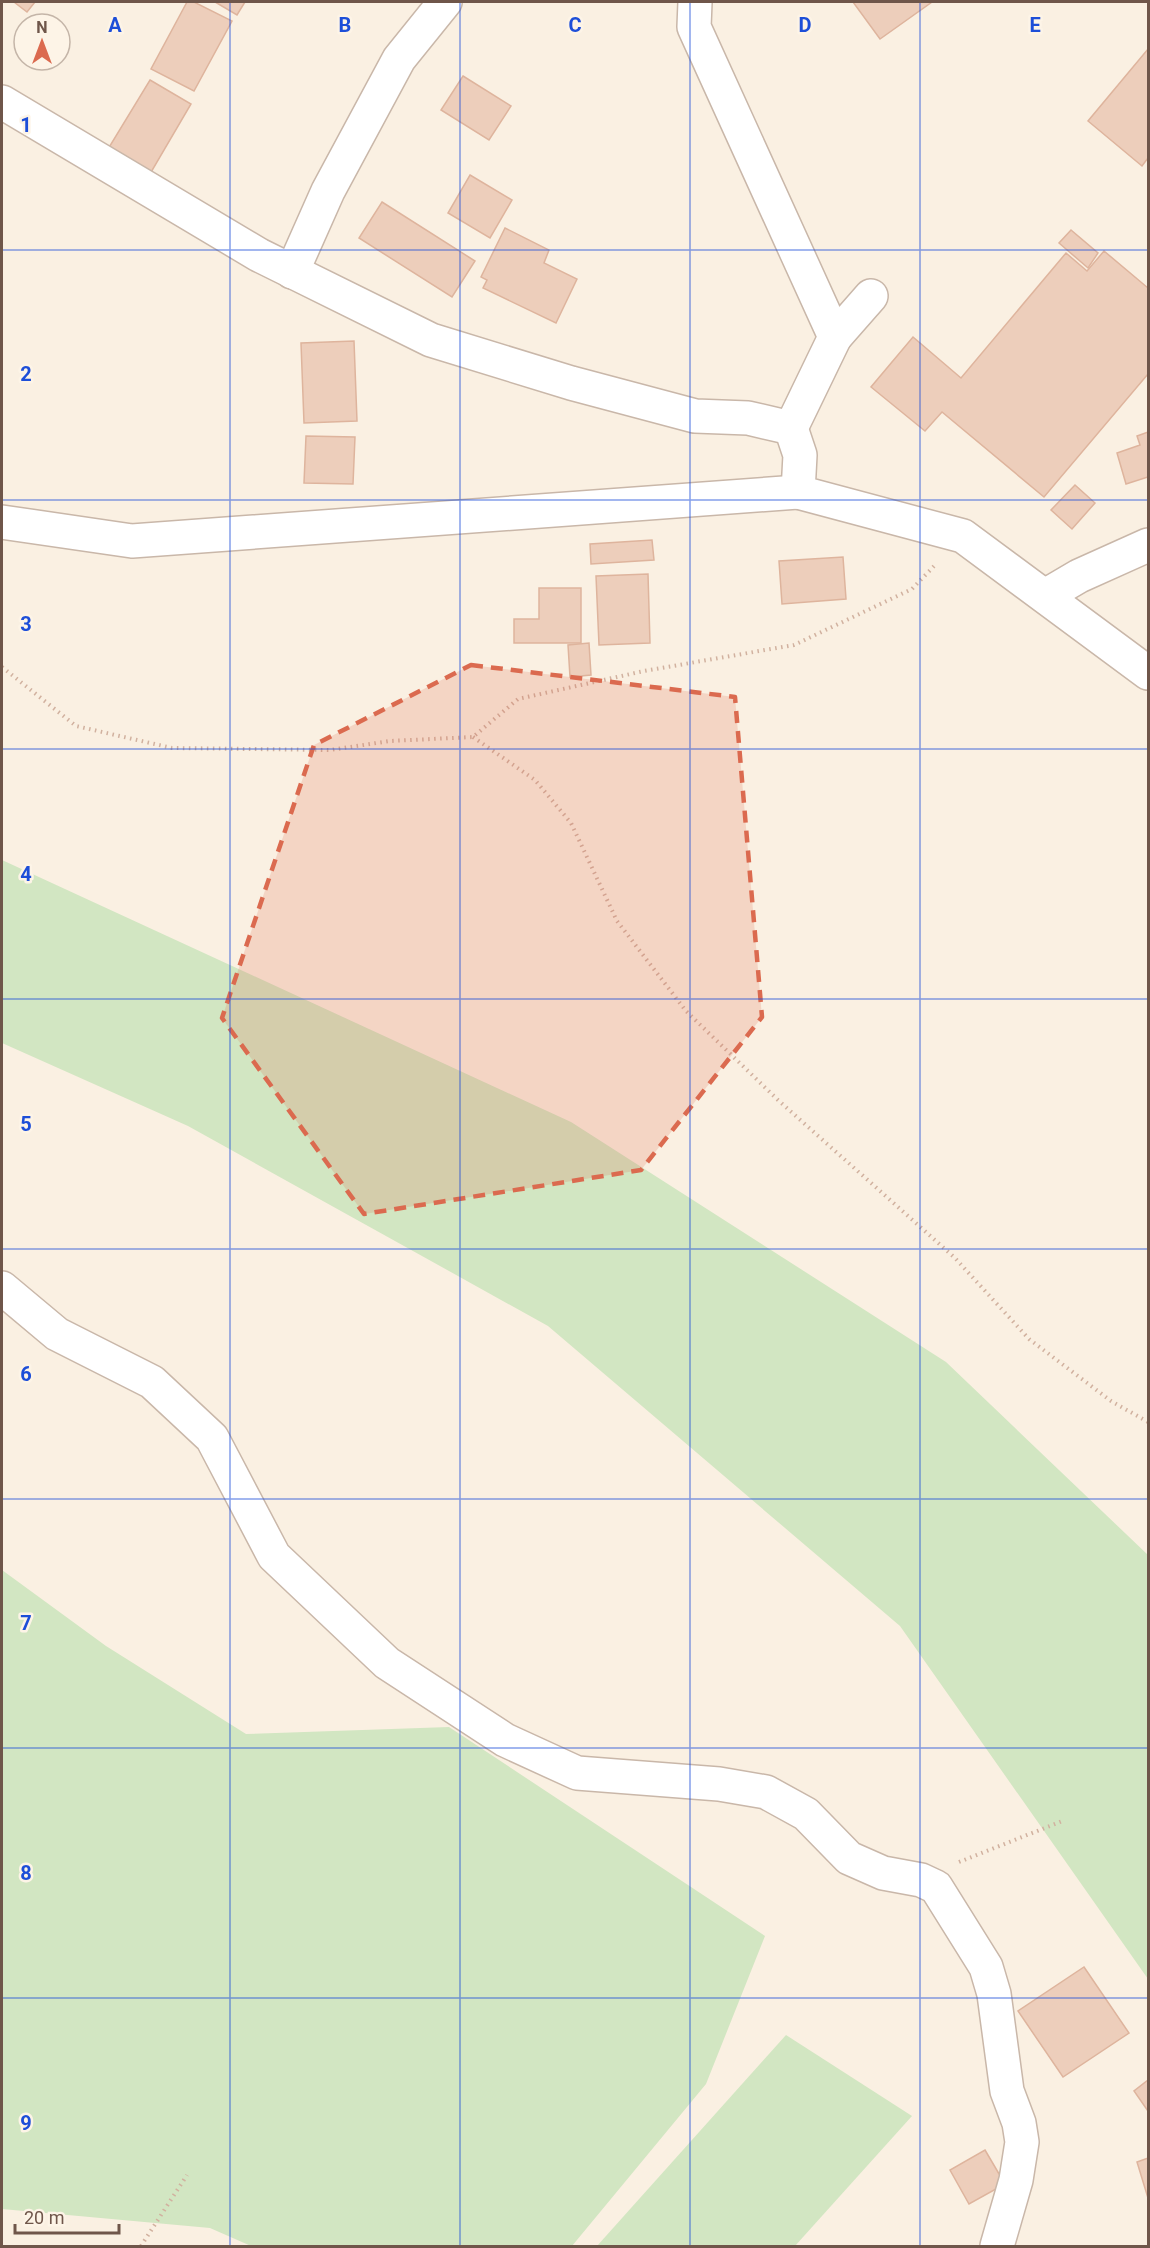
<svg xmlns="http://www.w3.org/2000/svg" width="1150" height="2248" viewBox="0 0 1150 2248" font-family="Roboto,sans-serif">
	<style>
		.green { fill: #d2e6c2 }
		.building { fill: #edcebb; stroke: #deb49d; stroke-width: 1.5 }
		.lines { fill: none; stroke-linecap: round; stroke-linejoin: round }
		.minor-casing { stroke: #c9b7a9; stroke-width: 36 }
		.path { stroke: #d1b19f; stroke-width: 4; stroke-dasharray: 1.5 4.5; stroke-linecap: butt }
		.minor { stroke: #fff; stroke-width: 33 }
		.marked { fill: #db6a4f; fill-opacity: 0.2; stroke: #db6a4f; stroke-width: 4.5; stroke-dasharray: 12 8; stroke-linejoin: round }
		.grid { fill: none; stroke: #1d4ed8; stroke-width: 1.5; stroke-opacity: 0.55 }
		.grid-label { font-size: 20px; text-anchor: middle; font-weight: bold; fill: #1d4ed8; stroke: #fdf4e7; stroke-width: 5; stroke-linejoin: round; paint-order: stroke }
	</style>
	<rect width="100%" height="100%" fill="#faf0e2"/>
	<g class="green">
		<path d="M2 860 571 1122 946 1362 1148 1555V1979L900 1626 548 1326 188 1126 2 1043Z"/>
		<path d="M2 1570 106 1646 246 1734 449 1727 765 1936 706 2084 572 2246H251L210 2228 2 2209Z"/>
		<path d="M786 2035 912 2116 795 2246H597Z"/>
	</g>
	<g class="building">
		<path d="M14 2H35L27 12Z"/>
		<path d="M187 2H194L232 21 194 91 151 69Z"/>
		<path d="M215 2H245L237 15Z"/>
		<path d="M853 2H932L880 39Z"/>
		<path d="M1148 49V158L1142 166 1088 121Z"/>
		<path d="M463 76 511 106 489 140 441 110Z"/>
		<path d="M150 80 191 104 150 174 108 149Z"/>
		<path d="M470 175 512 200 490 238 448 213Z"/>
		<path d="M382 202 475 261 452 297 359 238Z"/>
		<path d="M505 228 549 250 544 263 577 279 556 323 483 288 487 280 481 277Z"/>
		<path d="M1071 230 1098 253 1088 268 1059 243Z"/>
		<path d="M1104 251 1148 288V374L1044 497 942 412 925 431 871 387 913 337 961 378 1066 253 1087 271Z"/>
		<path d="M354 341 357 421 304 423 301 343Z"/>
		<path d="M1148 432V477L1126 484 1117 453 1140 445 1137 436Z"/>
		<path d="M306 436 355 437 353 484 304 483Z"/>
		<path d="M1075 485 1095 503 1072 529 1051 510Z"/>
		<path d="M652 540 654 560 591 564 590 544Z"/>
		<path d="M843 557 846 599 782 604 779 561Z"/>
		<path d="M648 574 650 643 599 645 596 576Z"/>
		<path d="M539 588H581V643H514V619H539Z"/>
		<path d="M589 643 591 675 570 677 568 645Z"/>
		<path d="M1084 1967 1129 2033 1063 2077 1018 2011Z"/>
		<path d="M1148 2080V2111L1134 2091Z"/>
		<path d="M985 2150 1005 2184 969 2204 950 2170Z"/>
		<path d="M1148 2158V2198L1137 2162Z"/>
	</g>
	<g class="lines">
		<defs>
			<g id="minor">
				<path d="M695 2 694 27 835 337 791 428"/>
				<path d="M2 102 259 255 431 340 571 383 695 416 748 418 791 428 800 455 798 492 963 536 1148 673"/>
				<path d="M292 272 328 191 399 59 445 2"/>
				<path d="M835 337 871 296"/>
				<path d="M2 522 132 541 798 492"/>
				<path d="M1045 596 1079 576 1148 545"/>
				<path d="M2 1288 57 1334 152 1382 212 1438 274 1556 387 1663 505 1740 577 1773 719 1784 766 1792 806 1814 849 1858 883 1873 921 1880 936 1887 986 1967 994 1994 1007 2091 1019 2123 1022 2142 1016 2180 997 2246"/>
			</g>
		</defs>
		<use href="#minor" class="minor-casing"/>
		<g class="path">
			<path d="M2 667 76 726 172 748 330 750 390 741 473 737 518 699 644 671 794 645 912 589 936 564"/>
			<path d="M473 737 535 780 571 823 617 921 686 1011 778 1100 955 1258 1029 1339 1111 1401 1148 1422"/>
			<path d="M959 1862 1065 1820"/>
			<path d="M141 2246 187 2175"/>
		</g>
		<use href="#minor" class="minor"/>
	</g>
	<path class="marked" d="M471 665 735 697 762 1017 641 1170 364 1214 222 1018 314 745Z"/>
	<path class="grid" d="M230 2V2246M460 2V2246M690 2V2246M920 2V2246M2 250H1148M2 500H1148M2 749H1148M2 999H1148M2 1249H1148M2 1499H1148M2 1748H1148M2 1998H1148"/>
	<g class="grid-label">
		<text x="115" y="32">A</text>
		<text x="345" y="32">B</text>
		<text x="575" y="32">C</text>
		<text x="805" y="32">D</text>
		<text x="1035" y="32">E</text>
		<text x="26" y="132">1</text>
		<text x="26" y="381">2</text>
		<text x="26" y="631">3</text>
		<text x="26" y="881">4</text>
		<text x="26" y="1131">5</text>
		<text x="26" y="1381">6</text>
		<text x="26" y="1630">7</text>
		<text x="26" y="1880">8</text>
		<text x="26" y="2130">9</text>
	</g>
	<rect width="1150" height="2248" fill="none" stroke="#6f564a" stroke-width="6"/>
	<g transform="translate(42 42)"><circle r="28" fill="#fdf4e7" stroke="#c4b5a8" stroke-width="1.5"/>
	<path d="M0-4.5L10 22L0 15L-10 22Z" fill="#db6a4f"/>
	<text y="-9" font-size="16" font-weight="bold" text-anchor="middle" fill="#6f564a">N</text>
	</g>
	<path d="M15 2224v9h104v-9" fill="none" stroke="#6f564a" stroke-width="3"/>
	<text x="24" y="2224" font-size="18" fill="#6f564a" stroke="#fdf4e7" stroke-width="4.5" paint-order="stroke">20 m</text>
</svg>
